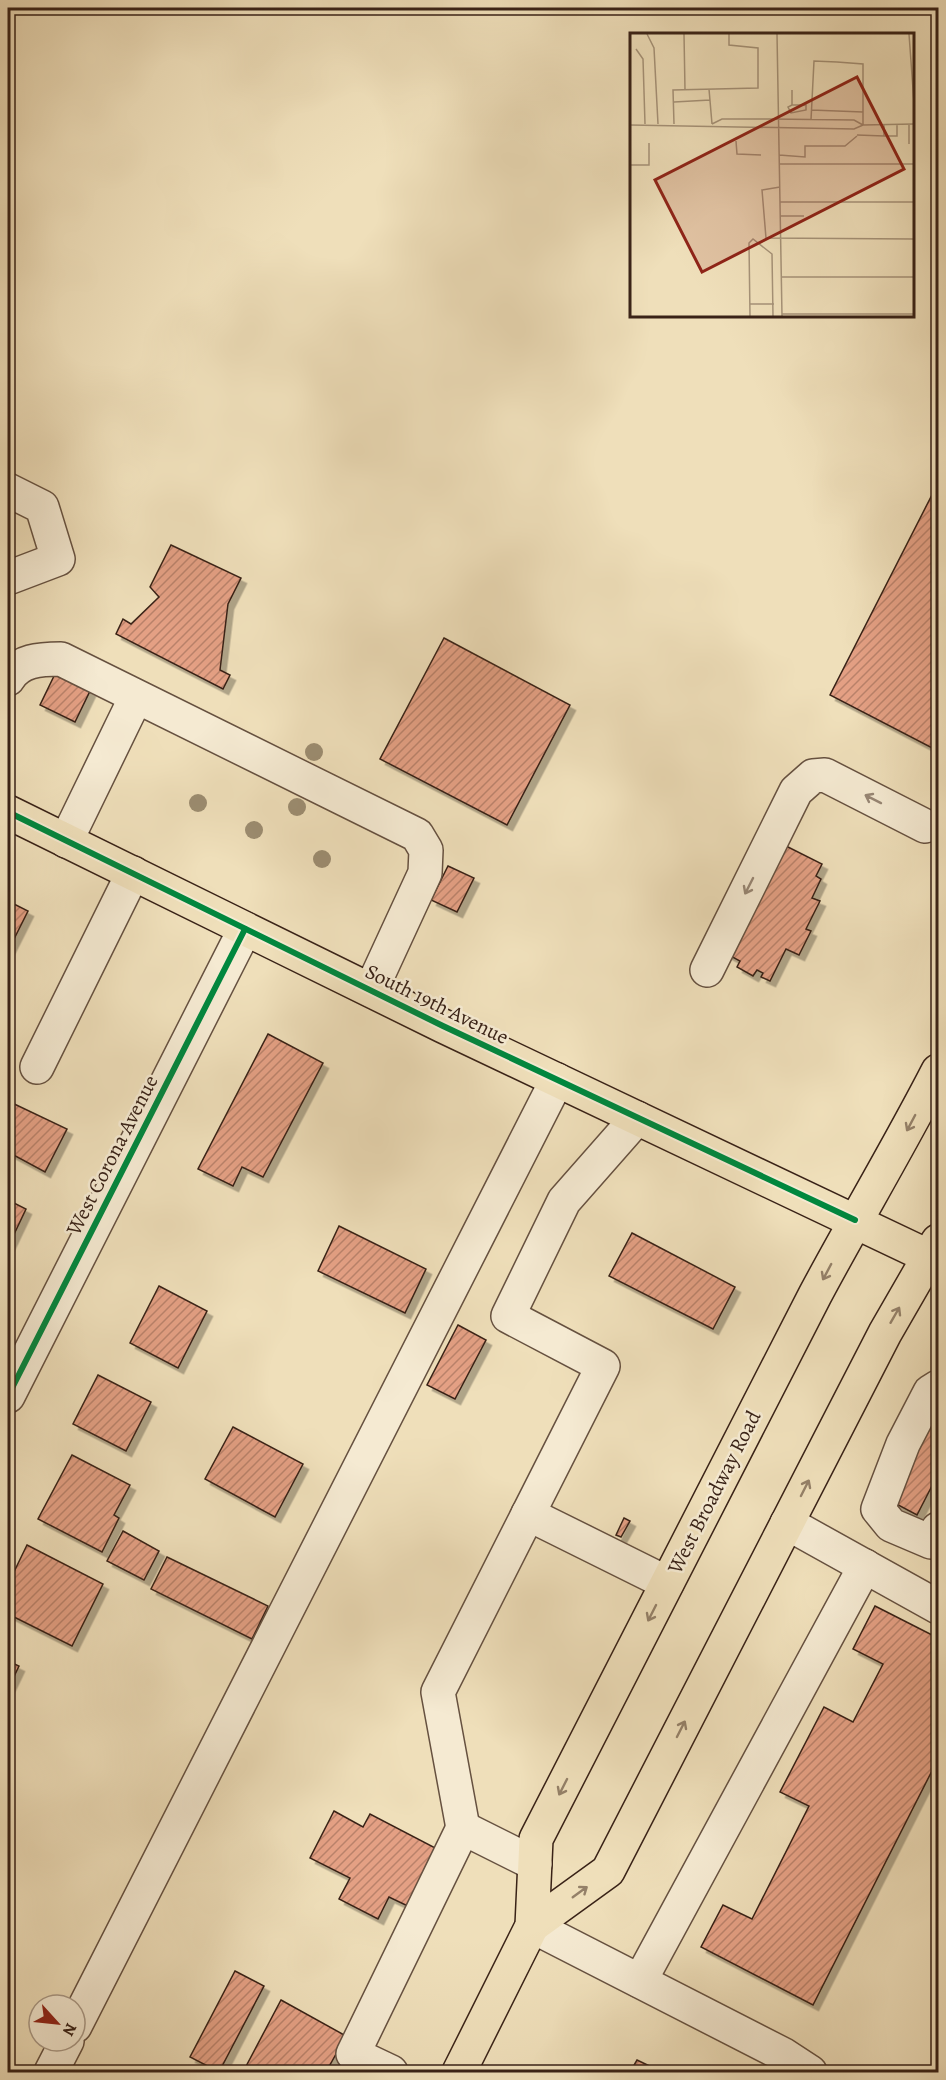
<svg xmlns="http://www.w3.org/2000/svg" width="946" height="2080" viewBox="0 0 946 2080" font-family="Alegreya,serif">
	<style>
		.building { fill: url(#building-hatch); stroke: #392217; stroke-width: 1.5; filter: url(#shadow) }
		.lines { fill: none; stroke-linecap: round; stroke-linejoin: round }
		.minor-casing { stroke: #665140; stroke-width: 36 }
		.major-casing { stroke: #392217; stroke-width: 36 }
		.minor { stroke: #f5ead2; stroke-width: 33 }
		.major { stroke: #efdfba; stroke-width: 33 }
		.cycleway-casing { stroke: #f5ead2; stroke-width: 10 }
		.cycleway { stroke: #00873e; stroke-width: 6 }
		.tree { fill: #9c8d71 }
		.oneway { stroke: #978674 }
		.oneway2 { stroke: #948068 }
		.labels { text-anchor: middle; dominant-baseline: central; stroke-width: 5; stroke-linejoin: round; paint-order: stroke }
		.street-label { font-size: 21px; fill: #392217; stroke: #f5ead2 }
		.inset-road { fill: none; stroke: #a69379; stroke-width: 1.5 }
		.view { fill: #8f2418; fill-opacity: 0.15; stroke: #8f2418; stroke-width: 3 }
		.inset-edge { fill: none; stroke: #392217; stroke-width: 3 }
	</style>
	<defs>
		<pattern id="building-hatch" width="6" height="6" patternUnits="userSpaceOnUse" patternTransform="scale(1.5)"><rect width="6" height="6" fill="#e4a084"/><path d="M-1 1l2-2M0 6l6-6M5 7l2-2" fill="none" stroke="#ba826b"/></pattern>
		<filter id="shadow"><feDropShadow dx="5.5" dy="5.5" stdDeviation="0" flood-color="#0004"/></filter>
	</defs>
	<rect width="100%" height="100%" fill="#efdfba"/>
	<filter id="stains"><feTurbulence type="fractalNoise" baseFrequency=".00333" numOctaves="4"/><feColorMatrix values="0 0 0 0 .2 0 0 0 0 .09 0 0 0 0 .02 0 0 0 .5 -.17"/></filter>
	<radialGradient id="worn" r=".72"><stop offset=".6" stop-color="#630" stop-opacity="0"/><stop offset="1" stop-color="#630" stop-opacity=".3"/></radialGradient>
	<g class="building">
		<path d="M938 483V751L830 695Z"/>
		<path d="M171 545 241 578 228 604 220 670 230 675 223 689 116 634 123 619 131 624 159 597 150 587Z"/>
		<path d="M444 638 570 705 507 825 380 759Z"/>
		<path d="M55 674 90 691 75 722 40 705Z"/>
		<path d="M780 843 822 864 816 876 821 879 812 898 820 901 806 929 811 931 799 955 786 949 770 981 761 977 763 973 757 970 753 976 737 967 740 961 725 953Z"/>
		<path d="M448 866 474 878 457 912 431 900Z"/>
		<path d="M8 901 28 911 8 951Z"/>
		<path d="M268 1034 323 1063 263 1177 242 1167 233 1186 198 1169Z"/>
		<path d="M8 1101 67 1129 45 1172 8 1152Z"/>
		<path d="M8 1200 26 1209 8 1247Z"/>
		<path d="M339 1226 426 1269 405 1313 318 1271Z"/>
		<path d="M632 1233 735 1287 713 1329 609 1276Z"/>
		<path d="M159 1286 207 1311 178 1368 130 1343Z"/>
		<path d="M458 1325 486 1340 455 1399 427 1385Z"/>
		<path d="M98 1375 151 1402 126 1451 73 1424Z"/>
		<path d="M938 1394V1474L917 1515 885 1498Z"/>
		<path d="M233 1427 303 1464 275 1517 205 1479Z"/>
		<path d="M72 1455 130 1485 114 1515 119 1518 102 1552 38 1519Z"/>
		<path d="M624 1518 630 1521 621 1537 616 1535Z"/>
		<path d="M123 1531 159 1551 144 1580 107 1561Z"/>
		<path d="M27 1545 103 1584 72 1646 8 1614V1576L11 1578Z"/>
		<path d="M167 1557 268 1606 252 1639 151 1589Z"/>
		<path d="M875 1606 938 1638V1759L813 2005 701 1947 723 1905 752 1919 809 1806 780 1792 824 1707 853 1722 883 1664 853 1649Z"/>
		<path d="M8 1661 19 1666 8 1689Z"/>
		<path d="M334 1811 363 1827 370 1814 443 1852 414 1909 389 1897 378 1919 339 1899 350 1878 310 1858Z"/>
		<path d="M235 1971 264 1986 219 2072 190 2057Z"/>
		<path d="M281 2000 346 2036 326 2072H243Z"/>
		<path d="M637 2060 662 2072H630Z"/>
	</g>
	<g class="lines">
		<defs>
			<g id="minor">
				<path d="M8 490 42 507 58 559 8 578"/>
				<path d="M8 679C19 660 40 659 61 659L417 835 426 850 425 873 371 990"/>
				<path d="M66 841 136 697"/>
				<path d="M707 970 796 791 813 776 825 775 925 826"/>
				<path d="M37 1067 133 873"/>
				<path d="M938 1387 930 1392 903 1444 878 1509 891 1525 931 1542 938 1529"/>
				<path d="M8 1396 245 929"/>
				<path d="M528 1514 667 1583"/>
				<path d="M787 1523 938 1607"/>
				<path d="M463 1828 438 1692 603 1366 508 1316 564 1201 637 1118"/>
				<path d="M532 1926 784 2055 810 2072"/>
				<path d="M640 1981 865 1566"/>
				<path d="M75 2026 557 1080"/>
				<path d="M51 2072 67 2041"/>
				<path d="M391 2072 353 2054 463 1828 535 1864"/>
			</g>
			<g id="major">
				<path d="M8 812 443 1026 938 1261"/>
				<path d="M532 1926 608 1871 885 1333 938 1241"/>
				<path d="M459 2072 532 1926 536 1839 815 1295C855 1220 899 1147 938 1071"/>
			</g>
		</defs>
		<use href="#minor" class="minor-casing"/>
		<use href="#major" class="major-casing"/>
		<use href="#minor" class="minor"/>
		<use href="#major" class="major"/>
		<defs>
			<g id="cycleway">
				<path d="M8 812 443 1026 855 1220"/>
				<path d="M8 1396 245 929"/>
			</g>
		</defs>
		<use href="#cycleway" class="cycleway-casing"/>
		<use href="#cycleway" class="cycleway"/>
	</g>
	<g class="tree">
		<circle cx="314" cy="752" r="9"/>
		<circle cx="198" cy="803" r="9"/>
		<circle cx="297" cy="807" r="9"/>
		<circle cx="254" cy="830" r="9"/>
		<circle cx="322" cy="859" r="9"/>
	</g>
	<defs><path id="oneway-shaft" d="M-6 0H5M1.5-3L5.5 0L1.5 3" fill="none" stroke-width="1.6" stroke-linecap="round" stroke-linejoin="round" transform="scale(1.5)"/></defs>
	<g class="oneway">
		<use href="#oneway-shaft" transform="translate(873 799) rotate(-153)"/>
		<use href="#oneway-shaft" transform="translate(749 886) rotate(117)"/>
	</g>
	<g class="oneway2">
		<use href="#oneway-shaft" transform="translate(911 1123) rotate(118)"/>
		<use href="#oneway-shaft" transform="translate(827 1272) rotate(118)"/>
		<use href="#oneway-shaft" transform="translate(895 1315) rotate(-60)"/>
		<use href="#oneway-shaft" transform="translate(805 1488) rotate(-63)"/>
		<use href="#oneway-shaft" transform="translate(652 1613) rotate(117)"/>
		<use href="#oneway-shaft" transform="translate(681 1729) rotate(-63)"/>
		<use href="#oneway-shaft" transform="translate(563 1787) rotate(117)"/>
		<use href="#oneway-shaft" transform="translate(580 1892) rotate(-36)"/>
	</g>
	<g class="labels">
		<g class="street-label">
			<text transform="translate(437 1004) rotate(26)">South 19th Avenue</text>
			<text transform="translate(112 1155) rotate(-63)">West Corona Avenue</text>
			<text transform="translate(714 1492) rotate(-63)">West Broadway Road</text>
		</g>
	</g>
	<g transform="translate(630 33)">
		<rect width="284" height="284" fill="#efdfba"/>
		<path class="inset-road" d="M17 1 24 15 28 91M54 1 55 57M147 1 152 283M279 1 284 70M6 16 13 26 15 91M79 56 82 91M44 69 80 67M162 72 158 74 161 80 176 77V72H162V57M181 77 233 79M181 87 184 28 207 29 233 31V92M44 91 43 57 128 55V15L99 12V1M82 91 92 86H139L224 87 233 92M0 92 224 96 233 92 284 91M227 102 254 103V92M254 103H267V92M106 108 107 121 131 122M279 111V91M149 122 175 124V113H215L227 103M149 131H284M0 132H19V110M150 154 132 157 136 205 284 206M150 169H284M150 183H174M151 244H284M120 271H144M152 281H284M120 283 119 210 123 206 142 221 143 283"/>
		<path class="view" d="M227 44 274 136 72 239 25 147Z"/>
		<rect width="284" height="284" class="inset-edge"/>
	</g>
	<rect width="946" height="2080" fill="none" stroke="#efdfba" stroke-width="30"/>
	<rect x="9" y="9" width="928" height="2062" fill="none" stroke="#392217" stroke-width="3"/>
	<rect x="15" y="15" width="916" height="2050" fill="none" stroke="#392217" stroke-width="1.5"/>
	<g transform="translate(57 2023) rotate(117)"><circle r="28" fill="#f5ead2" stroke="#aa9a87" stroke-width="1.5"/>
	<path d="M0-4.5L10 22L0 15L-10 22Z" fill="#8f2418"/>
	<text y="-9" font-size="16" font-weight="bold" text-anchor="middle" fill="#392217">N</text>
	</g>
	<rect width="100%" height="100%" filter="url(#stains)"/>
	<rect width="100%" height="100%" fill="url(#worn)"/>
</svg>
